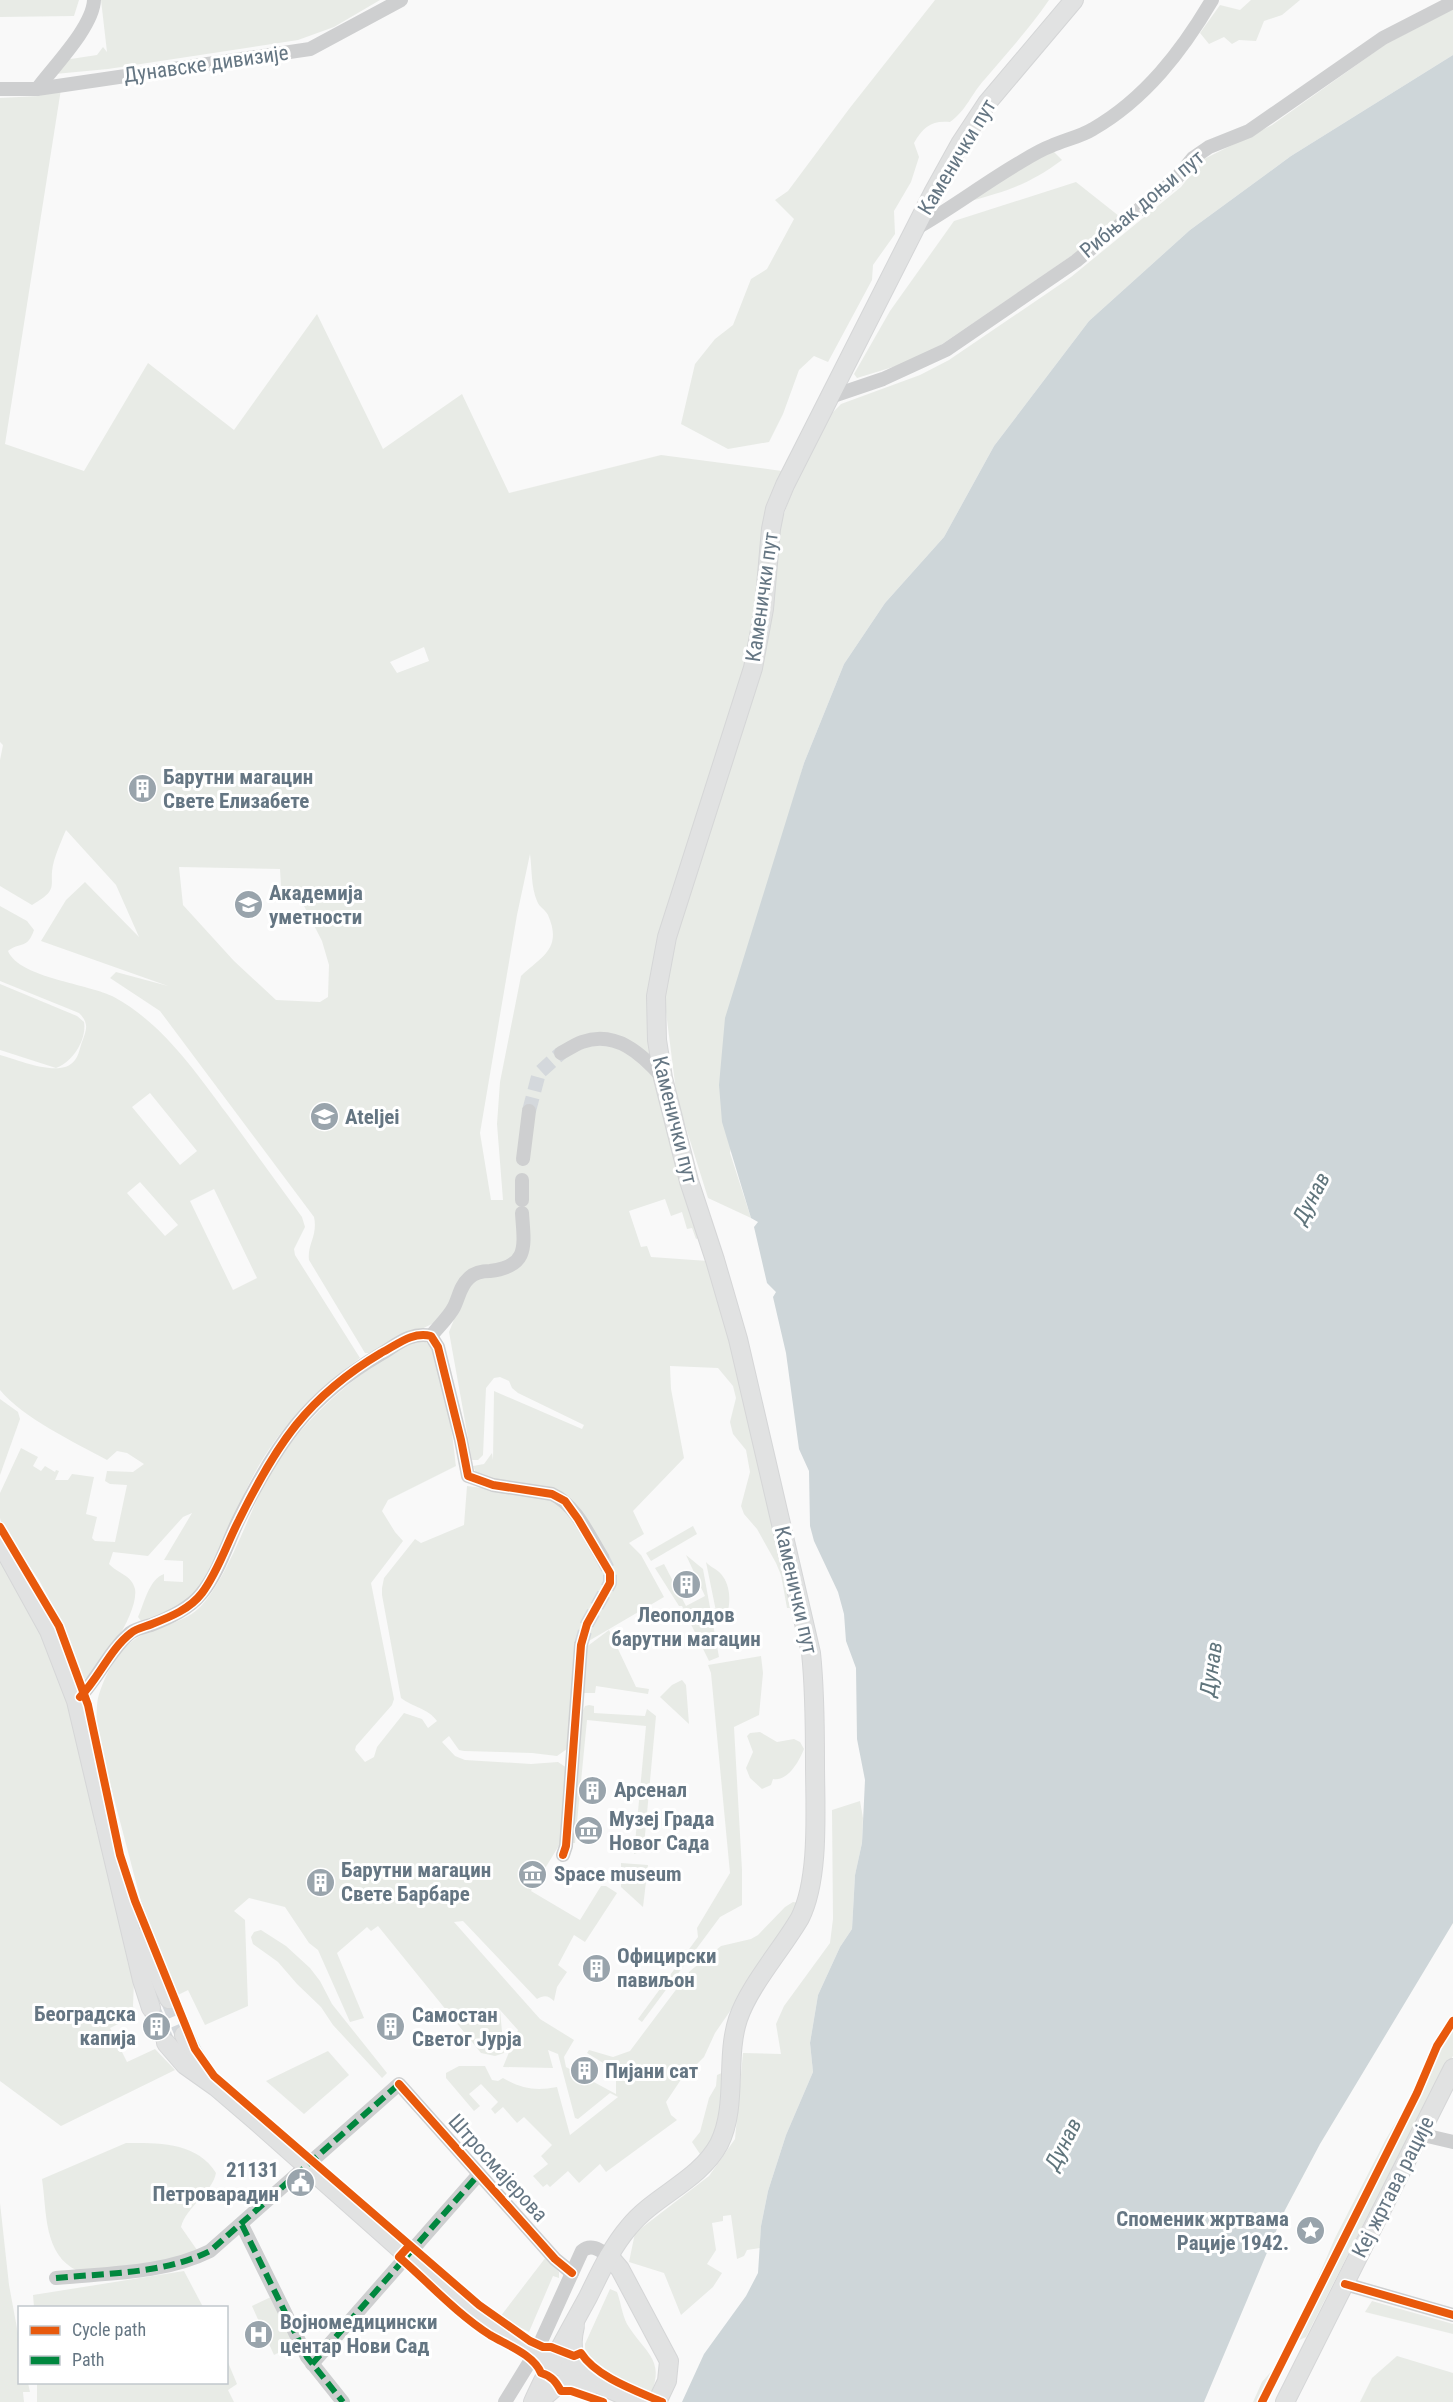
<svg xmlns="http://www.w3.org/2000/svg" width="1453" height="2402" viewBox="0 0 1453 2402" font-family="'Roboto Condensed',sans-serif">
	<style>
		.green { fill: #e8ebe6; fill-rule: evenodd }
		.water { fill: #ced6d9 }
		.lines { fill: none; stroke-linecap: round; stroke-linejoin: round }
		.minor-tunnel { stroke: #d4d8dc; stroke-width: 14; stroke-dasharray: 14 7; stroke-linecap: butt }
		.major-tunnel { stroke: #d4d8dc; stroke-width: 18; stroke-dasharray: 18 9; stroke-linecap: butt }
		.major-casing { stroke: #d5d6d7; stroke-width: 20 }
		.minor { stroke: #cecfd0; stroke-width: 14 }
		.major { stroke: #e1e2e2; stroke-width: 18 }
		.quiet { stroke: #00873e; stroke-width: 6; stroke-dasharray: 12 6; stroke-linecap: butt }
		.cycleway-casing { stroke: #fff; stroke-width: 11 }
		.cycleway { stroke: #e8590c; stroke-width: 8 }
		.labels { text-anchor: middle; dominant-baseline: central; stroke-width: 6; stroke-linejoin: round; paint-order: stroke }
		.street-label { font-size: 21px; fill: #657683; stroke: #fff }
		.poi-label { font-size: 21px; font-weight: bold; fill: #657683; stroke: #fff; text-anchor: start }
		.water-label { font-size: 22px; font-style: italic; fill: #60757c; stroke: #fff }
	</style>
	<rect width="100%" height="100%" fill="#f9f9f9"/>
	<g class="green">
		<path d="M0 0H79L74 16 0 17Z"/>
		<path d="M101 0H380L334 27 298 40 108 69 55 74 64 60 97 55 103 47 107 52Z"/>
		<path d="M935 0H1049C1030 28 1007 53 985 79 971 94 967 110 950 122 932 120 923 127 914 143L919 157 911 182 894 211 895 234 873 265 872 280 828 362 814 356 799 370 783 414 769 442 728 449 681 424 695 364 715 339 733 325 751 279 767 269 794 219 775 200 788 191 849 109Z"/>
		<path d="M1251 0H1300L1282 15 1264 21 1256 41 1239 40 1232 44 1224 37 1209 44 1200 33 1220 5 1240 10Z"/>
		<path d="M1453 9V55L1291 156 1190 230 1089 321 994 446 944 537 885 603 844 664 804 763 790 813 730 1153 751 1218 708 1198 677 1099 664 996 676 936 758 682 778 531 795 483 829 416 841 404 920 375 949 360 1071 277 1181 187 1202 160 1272 125 1386 44Z"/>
		<path d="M61 89 5 444 84 471 148 363 234 430 317 314 383 449 462 394 509 493 661 455 782 471 754 635 651 996 701 1237 696 1239 692 1228 687 1229 682 1212 671 1216 665 1199 629 1211 641 1247 647 1246 651 1257 708 1261 721 1293 792 1608H787L781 1575 776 1563 757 1529 744 1514 741 1506 750 1472 746 1450 733 1434 730 1422 736 1398 733 1386 718 1368 670 1366 671 1389 684 1458 633 1511 644 1534 629 1543 641 1555 664 1597 575 1649 567 1749 557 1756 532 1753 464 1751 459 1750 449 1736 442 1742 455 1756 465 1760 531 1764 558 1762 567 1768 560 1844 531 1891 580 1920 601 1886H606L617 1893 585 1942 574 1935 558 1965 567 1972 557 1987 554 2001C548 1995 544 1995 537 1999L463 1921 454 1922 540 2019 574 2040 564 2057 566 2067 616 2094V2071L587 2053 589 2050 613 2057 630 2051 690 1971 721 1946 751 1939 758 1935 785 1907 793 1902 800 1903 788 1927 715 2033 704 2057 680 2081 666 2102 671 2115 677 2120 606 2172 600 2164 579 2183 568 2171 550 2187 547 2184 543 2187 533 2176 548 2164 541 2156 552 2145 524 2117 517 2123 503 2107 495 2114 491 2109 498 2102 481 2084 469 2094 480 2106 474 2111 446 2078V2073L459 2066H485L492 2080 498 2081 503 2078C522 2089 536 2091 557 2087L570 2135 618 2097 610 2093 578 2119 575 2118 558 2054 548 2050 553 2068 503 2067 518 2030 500 2010 504 2053 495 2056 481 2053 378 1926 371 1931 367 1927 337 1953 364 2018 350 2022 318 1950 309 1943 285 1907 249 1898 234 1911 245 1920 248 2006 205 2025 188 1990 178 1995 142 1905 96 1730C97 1720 96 1708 98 1698 104 1676 119 1647 140 1636 161 1625 185 1623 201 1606 225 1581 246 1522 262 1489 294 1424 355 1373 417 1338 421 1340 426 1341 429 1345 443 1359 454 1444 456 1466L388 1500 382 1511 395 1532 403 1541 371 1583 394 1699 392 1705 356 1746 355 1750 365 1762 374 1757 377 1747 404 1713 422 1719 428 1728 437 1721C428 1708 412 1707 401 1698L382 1595V1588L384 1578 415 1539 421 1543 464 1525 467 1486 569 1499 521 1487 476 1473 473 1466 484 1464 492 1453 493 1460 494 1391 582 1429 584 1425 518 1393 512 1388 509 1381 500 1377 494 1378 486 1388 483 1455 478 1460H472L449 1332 457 1312 386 1346 369 1353H365L309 1260C307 1244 318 1236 314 1217L160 1011 110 978 116 972 168 986 41 941 66 900 85 882 139 937 116 885 66 830C62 839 57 851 54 861 47 886 62 888 32 905L0 886V760L3 745 0 742V98L38 96ZM424 647 429 661 397 673 390 662ZM530 854C532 869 531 887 537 901 539 907 545 909 548 915 563 949 541 957 521 976L500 1082 497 1124 503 1200H491L480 1133 517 915ZM179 867 280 869 281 886 301 900 322 941 329 965 328 997 320 1002 276 1000 234 961 183 905Z"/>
		<path d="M1052 150 1062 160C1028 185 1007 191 967 202Z"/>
		<path d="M1076 182 1124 220 938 347 906 363 857 378 854 374 890 311 954 221Z"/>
		<path d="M0 906 27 921 34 930C27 950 21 941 8 951 19 978 90 984 114 997 163 1024 194 1070 227 1114 252 1148 277 1183 302 1217L305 1227 294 1249 295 1255 360 1358C315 1391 277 1429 251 1480 235 1510 211 1582 188 1602 177 1612 155 1616 142 1622L138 1617C144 1604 149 1579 164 1574V1581L183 1582V1561L164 1560 192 1513 183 1517 148 1556 113 1552 109 1564C117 1573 132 1575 135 1589 139 1612 102 1668 83 1680L64 1627 39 1580 2 1526 0 1518V1493L21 1448 38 1457 33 1466 41 1471 45 1466 55 1472 56 1470 59 1471 55 1480H68L72 1474 94 1477 86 1514 97 1517 92 1538 95 1541 115 1542 127 1485 110 1484 105 1481 107 1471 133 1472 144 1464 127 1453 117 1451 107 1460C74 1442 23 1418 0 1390V1055C19 1060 62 1079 75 1060 79 1055 80 1047 82 1042 87 1029 89 1023 79 1013L0 981ZM150 1093 197 1151 180 1165 132 1107ZM140 1182 178 1225 165 1236 127 1193ZM214 1189 257 1278 233 1290 190 1201Z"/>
		<path d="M0 984 77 1016 84 1022C87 1039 73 1062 56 1068L0 1050Z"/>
		<path d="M0 1399 18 1412 20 1419 0 1475Z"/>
		<path d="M693 1526 697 1534 651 1561 646 1553Z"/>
		<path d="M0 1553 27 1598 70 1702 102 1826 95 1825 122 1922 128 1964 134 1980 133 2006 136 2015 110 2028 127 2062 155 2049 175 2070 61 2126 0 2081Z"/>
		<path d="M686 1555 703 1569 719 1657 709 1661 682 1606H679L655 1568 664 1564 686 1606 705 1596Z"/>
		<path d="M706 1562C710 1567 717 1569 721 1574 732 1586 732 1611 722 1623L718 1621Z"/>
		<path d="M609 1630 636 1687 649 1689 648 1694 596 1686 595 1693H584L585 1648Z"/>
		<path d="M761 1656 763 1673 759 1715 734 1727 742 1870V1905L720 1917 642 2022 638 2019 698 1937 697 1928 730 1873 711 1673 708 1665Z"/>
		<path d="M682 1680 686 1685 689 1724 660 1697 672 1685Z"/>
		<path d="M589 1705 594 1706V1713L645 1716 647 1709 656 1716 644 1846 640 1852 634 1854 646 1726 587 1720 575 1843H571L582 1713 585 1706Z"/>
		<path d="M760 1732 777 1742 794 1739 800 1742 804 1749C799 1762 787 1782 773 1779L771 1785 762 1789 750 1778 746 1768 753 1752 747 1736 750 1733Z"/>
		<path d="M860 1801 863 1818 862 1843 855 1875 852 1929 840 1947 818 1995 810 2043 813 2072 786 2135 768 2191 761 2226 760 2248 747 2250 744 2256 737 2259 731 2215 723 2216V2221L712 2223 716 2250 707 2264 722 2273 713 2287 681 2315 664 2273 629 2262 635 2233 709 2176 735 2139 743 2053 781 2054 776 2024 784 2006 830 1943 833 1919 832 1810Z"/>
		<path d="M621 1863 648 1865 643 1907 621 1887Z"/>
		<path d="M261 1930 286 1946 310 1968 320 1981 332 2004 387 2073 382 2078 333 2025 321 2007 297 1984 278 1962 253 1944 251 1937 254 1932Z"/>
		<path d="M1453 2025V2056L1399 2154 1306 2337 1289 2345 1260 2402H1253L1262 2382 1275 2367 1307 2303 1335 2238 1386 2139Z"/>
		<path d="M328 2051 349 2075 304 2114 266 2081Z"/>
		<path d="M724 2072C722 2096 722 2140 700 2154L692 2142 700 2132 709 2098 716 2086 717 2075Z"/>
		<path d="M126 2143C159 2143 197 2142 216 2173 212 2193 186 2207 181 2227L197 2250 175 2261 78 2271C43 2255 47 2212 42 2179Z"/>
		<path d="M0 2203 9 2285 19 2339 20 2382 28 2383 30 2392H23L24 2402H0Z"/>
		<path d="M546 2257 559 2272V2278L553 2276 529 2332 500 2317Z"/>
		<path d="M184 2271 203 2307H34L33 2295Z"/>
		<path d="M610 2289 617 2292C621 2303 622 2314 627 2324 643 2351 666 2359 651 2394L645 2393C626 2383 583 2370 585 2344Z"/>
		<path d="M273 2296 296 2344 274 2355 252 2306Z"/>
		<path d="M1372 2301 1453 2324V2334L1365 2312Z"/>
		<path d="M1397 2356 1453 2373V2402H1360L1372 2378Z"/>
		<path d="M227 2360 237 2384 228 2390 234 2402H37V2383L226 2382Z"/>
	</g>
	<path class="water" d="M1453 55V1923L1320 2144 1285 2210 1204 2402H682L704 2354 746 2296 758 2273 761 2226 768 2191 786 2135 813 2072 810 2043 818 1995 840 1947 852 1929 855 1875 862 1843 865 1780 857 1739 856 1668 846 1641 844 1614 838 1592 814 1541 810 1526 809 1471 799 1449 786 1353 773 1297 776 1292 767 1283 754 1227 758 1222 751 1218 722 1122 719 1085 725 1018 804 763 844 664 885 603 944 537 994 446 1089 321 1190 230 1291 156Z"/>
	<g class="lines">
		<g class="minor-tunnel">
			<path d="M529 1111 539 1073 561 1053"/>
			<path d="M581 1645 587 1624 610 1583V1573L602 1557"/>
		</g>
		<g class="major-tunnel">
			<path d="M169 1999 184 2035"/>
			<path d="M151 2008 166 2043"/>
		</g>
		<defs>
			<g id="major">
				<path d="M0 1542 49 1631 76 1701 142 1980 151 2008"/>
				<path d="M141 1938 169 1999"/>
				<path d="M184 2035 192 2052 207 2076"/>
				<path d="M166 2043 185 2065 216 2087 258 2123 471 2312 533 2354 638 2402"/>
				<path d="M609 2256 620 2269 669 2361 667 2381 657 2402"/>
				<path d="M575 2326C569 2352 574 2361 592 2378"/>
				<path d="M533 2402C549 2366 569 2332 588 2297 600 2273 611 2248 629 2227 655 2195 699 2181 719 2144 738 2106 725 2058 738 2019 749 1986 782 1949 800 1918 820 1878 815 1809 815 1764 815 1727 815 1690 811 1653L738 1339 715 1260 689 1181 663 1078 657 1040 656 996 667 937 753 668 764 609 771 529 775 509 785 485 934 191 960 144 987 103 1074 0"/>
				<path d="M538 2402 558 2385 594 2384"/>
				<path d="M1285 2402 1453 2068"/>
			</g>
		</defs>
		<use href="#major" class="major-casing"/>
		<g class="minor">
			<path d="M0 89H37L310 49 401 0"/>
			<path d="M37 89C53 67 93 27 94 0"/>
			<path d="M915 229C951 209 983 184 1019 163 1029 157 1040 150 1051 146 1064 140 1080 137 1093 129 1145 99 1182 51 1212 0"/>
			<path d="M827 398 883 379 946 350 1076 261 1175 180 1193 158 1209 147 1249 131 1383 38 1453 2"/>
			<path d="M561 1053C567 1050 574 1045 582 1042 616 1030 642 1054 663 1078"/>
			<path d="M523 1159 529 1111"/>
			<path d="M522 1180V1200"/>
			<path d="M431 1336C438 1327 449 1317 454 1307 459 1297 460 1286 469 1278 475 1272 482 1271 490 1271 530 1266 524 1245 522 1213"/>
			<path d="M76 1701C97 1681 108 1652 130 1633 136 1629 144 1627 151 1625 169 1618 189 1609 201 1594 218 1574 227 1544 238 1521 275 1446 307 1397 381 1354 396 1345 412 1331 431 1336L438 1347 461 1440 468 1476 493 1485 552 1494C576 1505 589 1536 602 1557"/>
			<path d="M563 1855 566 1846 581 1645"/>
			<path d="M1419 2134 1453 2142"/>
			<path d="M242 2225 307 2357 343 2402"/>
			<path d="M56 2278C107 2273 164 2274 210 2251L399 2084 555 2259 572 2273"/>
			<path d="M1345 2284 1453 2315"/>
			<path d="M542 2339 582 2251C591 2243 600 2250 609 2256"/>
			<path d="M312 2364 479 2174"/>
			<path d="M505 2402 529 2363"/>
		</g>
		<use href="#major" class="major"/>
		<g class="quiet">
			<path d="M242 2225 307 2357 343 2402"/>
			<path d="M56 2278C107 2273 164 2274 210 2251L399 2084 402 2087"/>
			<path d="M312 2364 479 2174"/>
		</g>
		<defs>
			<g id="cycleway">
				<path d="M0 1527 59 1626 88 1705 120 1855 135 1901 195 2049 214 2076 479 2305 530 2341 543 2347H551L574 2356 581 2353C596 2377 637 2391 662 2402"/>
				<path d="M80 1697C99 1678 110 1649 131 1633 137 1628 145 1627 152 1624 170 1617 190 1609 202 1593 218 1572 227 1543 239 1520 276 1445 307 1397 381 1353 397 1345 412 1331 431 1336L438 1347 461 1440 468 1476 493 1485 552 1494 565 1501 578 1519 610 1573V1583L587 1624 581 1645 566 1846 563 1855"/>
				<path d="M399 2084 555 2259 572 2273"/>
				<path d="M409 2246 399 2257C429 2283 456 2313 490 2335 507 2345 534 2355 541 2373 552 2376 556 2382 561 2391H571L603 2402"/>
				<path d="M1345 2284 1453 2315"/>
				<path d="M1262 2402 1417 2093 1437 2046 1453 2021"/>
			</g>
		</defs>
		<use href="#cycleway" class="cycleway-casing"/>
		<use href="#cycleway" class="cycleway"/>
	</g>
	<defs>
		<symbol id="building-disc" viewBox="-11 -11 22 22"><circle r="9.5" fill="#99a4ac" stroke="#fff"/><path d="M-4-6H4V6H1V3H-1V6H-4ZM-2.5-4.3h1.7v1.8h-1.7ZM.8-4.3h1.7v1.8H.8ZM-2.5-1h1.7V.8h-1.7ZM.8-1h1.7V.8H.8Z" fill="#fff"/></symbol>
		<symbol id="university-disc" viewBox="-11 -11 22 22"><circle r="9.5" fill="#99a4ac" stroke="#fff"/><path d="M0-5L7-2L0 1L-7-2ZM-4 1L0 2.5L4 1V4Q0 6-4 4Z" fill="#fff"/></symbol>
		<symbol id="museum-disc" viewBox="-11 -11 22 22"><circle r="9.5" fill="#99a4ac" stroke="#fff"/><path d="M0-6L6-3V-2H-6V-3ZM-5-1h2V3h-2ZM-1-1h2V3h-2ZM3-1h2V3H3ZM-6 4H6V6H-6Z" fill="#fff"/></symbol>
		<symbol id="civic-disc" viewBox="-11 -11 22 22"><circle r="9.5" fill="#99a4ac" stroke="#fff"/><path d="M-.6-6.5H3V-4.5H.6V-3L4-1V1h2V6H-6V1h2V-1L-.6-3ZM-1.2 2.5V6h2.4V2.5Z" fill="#fff"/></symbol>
		<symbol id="sight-disc" viewBox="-11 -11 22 22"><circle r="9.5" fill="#99a4ac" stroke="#fff"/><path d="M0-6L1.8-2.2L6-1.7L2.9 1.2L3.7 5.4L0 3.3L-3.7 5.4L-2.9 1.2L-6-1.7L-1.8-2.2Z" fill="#fff"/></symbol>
		<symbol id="hospital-disc" viewBox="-11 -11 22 22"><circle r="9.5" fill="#99a4ac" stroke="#fff"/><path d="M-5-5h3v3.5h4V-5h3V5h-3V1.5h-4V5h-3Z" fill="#fff"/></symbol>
	</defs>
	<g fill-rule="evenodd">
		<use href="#building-disc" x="126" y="772" width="33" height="33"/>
		<use href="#university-disc" x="232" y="888" width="33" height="33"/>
		<use href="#university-disc" x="308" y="1100" width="33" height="33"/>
		<use href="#building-disc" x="670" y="1568" width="33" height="33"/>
		<use href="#building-disc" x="576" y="1774" width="33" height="33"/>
		<use href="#museum-disc" x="572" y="1814" width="33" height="33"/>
		<use href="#museum-disc" x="516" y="1858" width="33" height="33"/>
		<use href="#building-disc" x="304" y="1866" width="33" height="33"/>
		<use href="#building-disc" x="580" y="1952" width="33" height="33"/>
		<use href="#building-disc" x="140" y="2010" width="33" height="33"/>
		<use href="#building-disc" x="374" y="2010" width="33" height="33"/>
		<use href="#building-disc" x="568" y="2054" width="33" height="33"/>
		<use href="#civic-disc" x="284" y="2166" width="33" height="33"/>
		<use href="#sight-disc" x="1294" y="2214" width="33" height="33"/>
		<use href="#hospital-disc" x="242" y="2318" width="33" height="33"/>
	</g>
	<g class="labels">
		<g class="street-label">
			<text transform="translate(206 64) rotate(-8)">Дунавске дивизије</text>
			<text transform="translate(957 157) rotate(-59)">Каменички пут</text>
			<text transform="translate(1142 204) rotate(-40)">Рибњак доњи пут</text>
			<text transform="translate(762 597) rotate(-82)">Каменички пут</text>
			<text transform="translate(675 1120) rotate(76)">Каменички пут</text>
			<text transform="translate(796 1590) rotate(77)">Каменички пут</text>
			<text transform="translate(498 2168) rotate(48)">Штросмајерова</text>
			<text transform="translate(1393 2187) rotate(-63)">Кеј жртава рације</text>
		</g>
		<g class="poi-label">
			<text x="163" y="777">Барутни магацин<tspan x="163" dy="24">Свете Елизабете</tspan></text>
			<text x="269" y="893">Академија<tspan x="269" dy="24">уметности</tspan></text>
			<text x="345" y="1117">Ateljei</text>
			<text x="686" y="1615" text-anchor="middle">Леополдов<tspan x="686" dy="24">барутни магацин</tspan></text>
			<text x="614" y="1790">Арсенал</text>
			<text x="609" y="1819">Музеј Града<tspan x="609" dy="24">Новог Сада</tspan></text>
			<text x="341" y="1870">Барутни магацин<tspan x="341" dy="24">Свете Барбаре</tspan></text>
			<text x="554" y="1874">Space museum</text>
			<text x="617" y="1956">Официрски<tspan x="617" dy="24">павиљон</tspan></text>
			<text x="136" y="2014" text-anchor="end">Београдска<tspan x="136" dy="24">капија</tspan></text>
			<text x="412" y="2015">Самостан<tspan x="412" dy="24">Светог Јурја</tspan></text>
			<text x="605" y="2071">Пијани сат</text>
			<text x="279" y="2170" text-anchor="end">21131<tspan x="279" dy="24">Петроварадин</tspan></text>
			<text x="1289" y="2219" text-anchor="end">Споменик жртвама<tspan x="1289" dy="24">Рације 1942.</tspan></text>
			<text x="280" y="2322">Војномедицински<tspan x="280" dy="24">центар Нови Сад</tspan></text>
		</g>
		<g class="water-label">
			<text transform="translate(1311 1198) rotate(-62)">Дунав</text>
			<text transform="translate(1211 1669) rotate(-82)">Дунав</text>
			<text transform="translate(1063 2144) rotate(-63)">Дунав</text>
		</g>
	</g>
	<rect x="18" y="2306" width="210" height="78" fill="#ffffff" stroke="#c1c8cd" stroke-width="1.5"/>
	<rect x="30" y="2326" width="30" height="9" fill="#e8590c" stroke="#c1c8cd" stroke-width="1.5"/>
	<text x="72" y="2336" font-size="18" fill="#657683">Cycle path</text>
	<rect x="30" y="2356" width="30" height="9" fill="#00873e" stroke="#c1c8cd" stroke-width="1.5"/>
	<text x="72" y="2366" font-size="18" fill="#657683">Path</text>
</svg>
